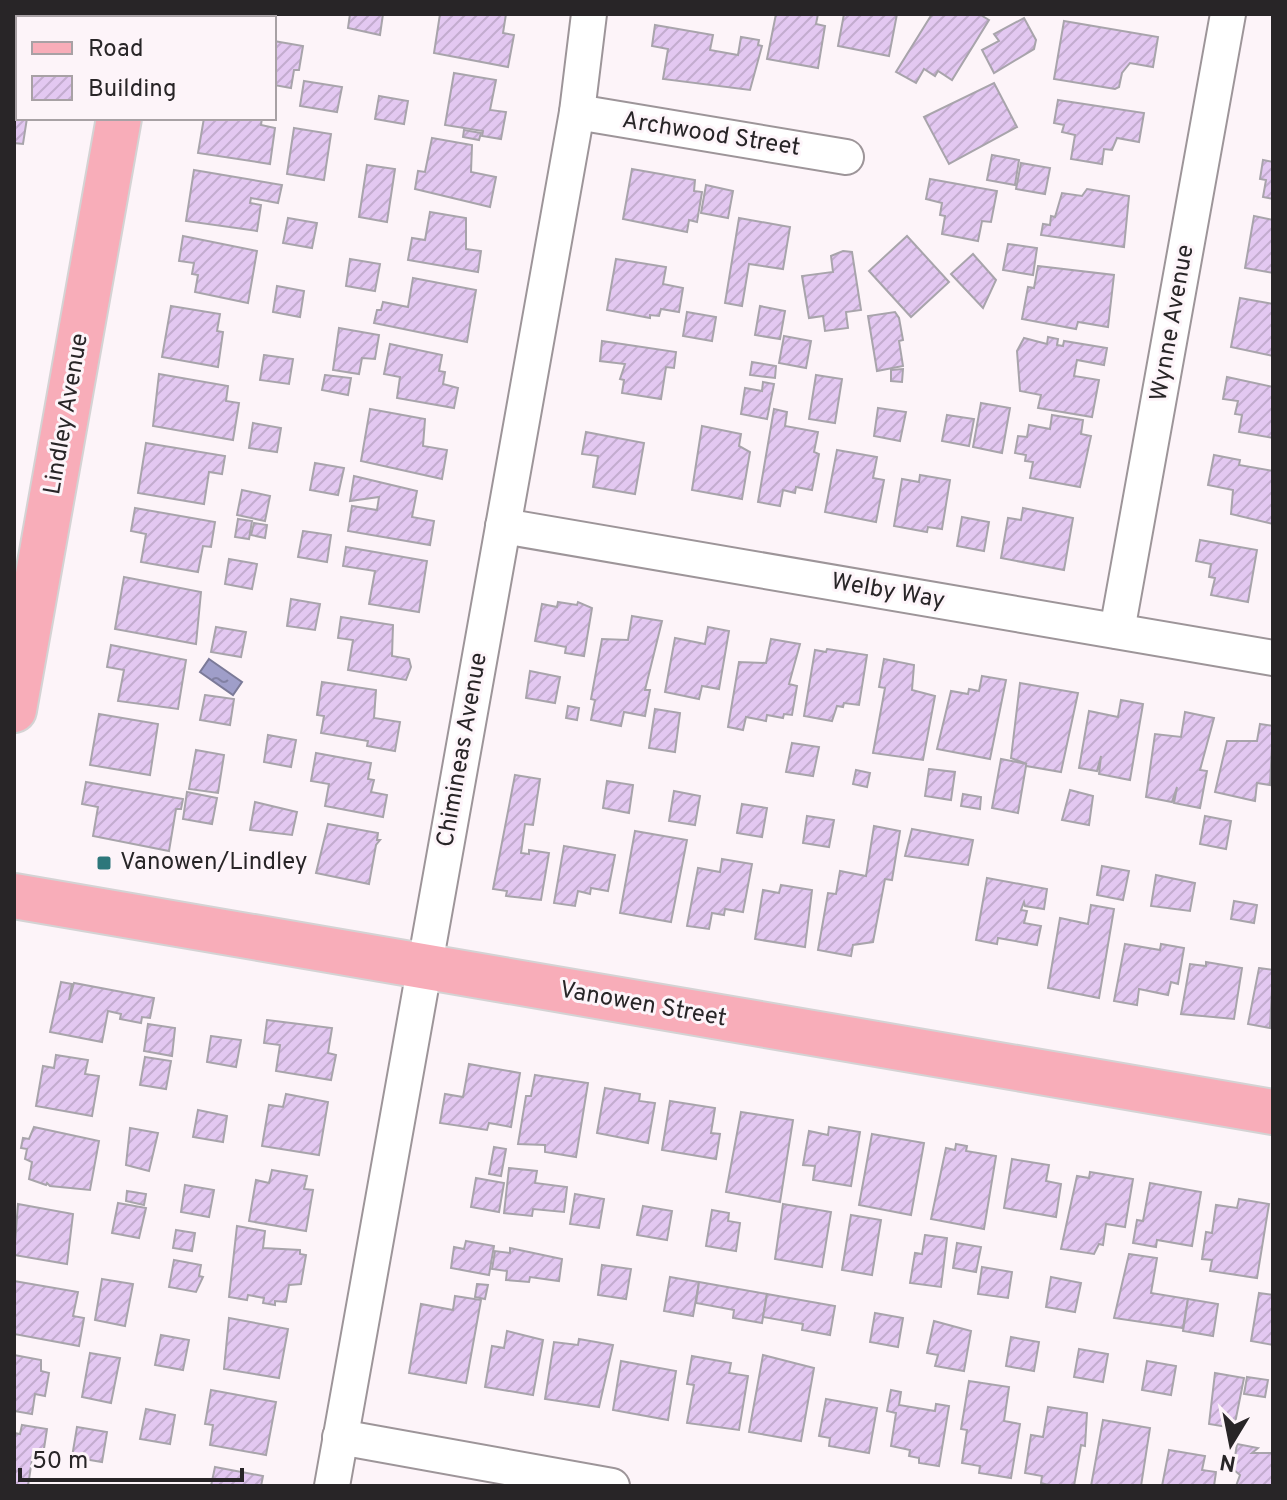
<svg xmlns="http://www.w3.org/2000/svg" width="1287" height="1500" viewBox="0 0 1287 1500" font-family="Overpass,sans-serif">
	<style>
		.water { fill: url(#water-ripples); stroke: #7b7a98; stroke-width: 2 }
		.building { fill: url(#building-hatch); stroke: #a8a4ab; stroke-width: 2 }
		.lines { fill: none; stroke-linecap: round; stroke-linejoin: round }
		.minor-casing { stroke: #9d9599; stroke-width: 38 }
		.major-casing { stroke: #d4d3d4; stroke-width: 48 }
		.minor { stroke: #fff; stroke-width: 34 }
		.major { stroke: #f8adb9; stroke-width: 44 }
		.poi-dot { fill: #2d777b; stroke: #fdf4f9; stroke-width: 3 }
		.labels { text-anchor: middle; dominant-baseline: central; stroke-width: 6; stroke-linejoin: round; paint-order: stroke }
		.street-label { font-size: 24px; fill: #282527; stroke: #fdf4f9 }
		.poi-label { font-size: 24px; fill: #282527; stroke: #fdf4f9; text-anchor: start }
	</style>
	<defs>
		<pattern id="water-ripples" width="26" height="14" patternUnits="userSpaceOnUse" patternTransform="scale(2)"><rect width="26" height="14" fill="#9f9ec9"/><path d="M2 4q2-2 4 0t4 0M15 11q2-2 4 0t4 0" fill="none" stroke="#8281a3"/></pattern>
		<pattern id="building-hatch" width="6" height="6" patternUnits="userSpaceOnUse" patternTransform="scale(2)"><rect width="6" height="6" fill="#e3c8f1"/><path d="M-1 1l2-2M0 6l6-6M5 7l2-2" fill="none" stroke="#c3accf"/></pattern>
	</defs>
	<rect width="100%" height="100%" fill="#fdf4f9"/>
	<path class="water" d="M209 659 242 682 233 695 200 672Z"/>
	<g class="building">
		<path d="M14 14H48L47 18H18V61H14Z"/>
		<path d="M350 14H383L380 35 348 28Z"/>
		<path d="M440 14H506L503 33 514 35 508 67 434 53Z"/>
		<path d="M776 14H818L816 24 825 26 818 68 767 59Z"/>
		<path d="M844 14H897L889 56 838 46Z"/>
		<path d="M932 14H979L989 20 952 80 938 71 935 76 924 69 916 83 896 72Z"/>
		<path d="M1024 18 1036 40 1034 49 994 73 982 50 999 41 994 34Z"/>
		<path d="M1064 21 1158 37 1153 67 1130 63 1122 73 1119 87 1115 89 1054 79Z"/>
		<path d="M655 25 713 35 710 50 738 55 741 37 759 40 758 45 762 46 750 90 663 79 668 49 652 46Z"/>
		<path d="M274 41 303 46 299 70H294L291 88 274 85Z"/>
		<path d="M454 73 496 80 490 110 506 112 501 139 482 136 483 131 445 125Z"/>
		<path d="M304 81 342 87 337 112 300 106Z"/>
		<path d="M994 83 1017 127 949 164 924 117Z"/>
		<path d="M379 96 408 101 404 124 375 119Z"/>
		<path d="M1058 100 1144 113 1139 142 1117 138 1112 150 1104 149 1102 164 1071 159 1075 135 1062 132 1064 125 1054 123Z"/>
		<path d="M14 110 18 111V118H27L23 144 14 143Z"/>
		<path d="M204 118H262L261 125 275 128 270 164 198 153Z"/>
		<path d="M294 128 331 134 324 180 287 174Z"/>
		<path d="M464 130 481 133 479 140 463 137Z"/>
		<path d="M432 138 472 145 471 172 496 177 490 207 415 189 418 171 425 172Z"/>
		<path d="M992 155 1019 160 1015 185 987 180Z"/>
		<path d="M1263 160 1273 162V199L1263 197 1266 180 1260 179Z"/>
		<path d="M1021 163 1050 168 1045 194 1016 189Z"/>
		<path d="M367 165 395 169 387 222 359 217Z"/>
		<path d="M632 169 695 180 694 191 702 192 697 222 689 220 687 232 623 219Z"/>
		<path d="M194 170 282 185 278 203 251 198 250 203 261 205 257 231 186 221Z"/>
		<path d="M930 179 997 191 991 222 982 221 978 241 942 234 945 216 940 215 942 203 926 199Z"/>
		<path d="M706 185 733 191 728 218 701 213Z"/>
		<path d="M1087 189 1129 196 1124 247 1041 235 1043 224 1050 225 1051 216 1055 217 1062 193 1082 196Z"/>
		<path d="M430 212 466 218V249L481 251 478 272 408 260 412 238 425 240Z"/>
		<path d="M1254 216 1273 220V273L1245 268Z"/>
		<path d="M288 218 317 223 312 248 283 243Z"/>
		<path d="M739 218 790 227 783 269 749 264 742 306 725 303Z"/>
		<path d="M183 236 257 251 248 303 195 292 198 275 192 274 194 263 179 261Z"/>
		<path d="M907 236 949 282 911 317 869 271Z"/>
		<path d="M1008 244 1037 248 1033 275 1003 270Z"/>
		<path d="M843 251 852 252 861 310 846 312 848 328 825 331 823 316 809 318 802 276 833 272 831 256Z"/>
		<path d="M973 254 996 280 983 308 951 274Z"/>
		<path d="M350 259 380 264 375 291 346 286Z"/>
		<path d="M616 259 666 267 663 284 683 288 679 312 661 309 659 316 650 315V318L607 310Z"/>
		<path d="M1038 266 1114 275 1108 327 1078 322 1076 329 1022 319 1028 287 1034 288Z"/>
		<path d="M413 278 476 290 467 342 374 323 377 310H381L383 302 408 307Z"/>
		<path d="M277 286 304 291 300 317 273 312Z"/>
		<path d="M1240 298 1273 304V356L1231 347Z"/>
		<path d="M171 306 220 314 217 331 223 332 218 367 162 357Z"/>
		<path d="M760 306 785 311 780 339 755 335Z"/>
		<path d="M687 312 716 317 712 341 683 336Z"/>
		<path d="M895 312 899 318 903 340 899 341 903 366 877 371 868 316Z"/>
		<path d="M339 328 379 335 375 359 362 358 359 374 333 370Z"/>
		<path d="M784 336 811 341 806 368 779 363Z"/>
		<path d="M1048 337 1058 339 1057 345 1063 346 1064 341 1107 348 1104 365 1077 360 1074 376 1099 380 1092 417 1038 408 1041 395 1020 391 1017 351 1024 338 1047 344Z"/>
		<path d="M602 341 676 352 674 368 666 367 661 399 622 393 624 380 620 379 625 364 600 361Z"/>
		<path d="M390 344 442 355 439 371 445 372 443 384 458 388 454 408 397 398 400 377 384 374Z"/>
		<path d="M264 355 293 359 289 384 260 380Z"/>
		<path d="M752 362 776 366 775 378 750 375Z"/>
		<path d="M903 369 902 382 891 381V370Z"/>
		<path d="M159 374 228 386 226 401 239 403 233 440 153 426Z"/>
		<path d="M325 375 351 378 348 395 322 390Z"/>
		<path d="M816 375 842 379 835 423 809 419Z"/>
		<path d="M1227 377 1273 387V438L1239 432 1242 415 1235 414 1238 401 1223 399Z"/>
		<path d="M763 382 774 384 767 419 741 414 745 388 762 391Z"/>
		<path d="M981 403 1010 408 1002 453 973 447Z"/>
		<path d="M878 408 906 412 900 441 874 436Z"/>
		<path d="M370 409 425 419 423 446 447 450 442 479 361 461Z"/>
		<path d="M774 409 787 412 785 426 818 432 814 452 819 454 812 490 796 487 795 493 783 490 780 506 758 502Z"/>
		<path d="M947 415 974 419 969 446 942 441Z"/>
		<path d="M1052 415 1083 420 1081 434 1091 436 1080 487 1030 478 1033 462 1025 461 1026 455 1015 453 1018 436 1027 437 1029 425 1050 429Z"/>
		<path d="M253 423 281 428 277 452 249 448Z"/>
		<path d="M702 426 741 434 739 446 750 452 742 499 692 490Z"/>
		<path d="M586 432 644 443 635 494 593 487 598 456 582 454Z"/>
		<path d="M146 443 225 456 222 474 209 472 204 504 138 493Z"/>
		<path d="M837 450 877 457 873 478 884 480 876 522 825 512Z"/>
		<path d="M1214 455 1240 460 1239 465 1273 471V524L1231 514 1233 490 1208 485Z"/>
		<path d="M315 463 344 468 338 495 310 490Z"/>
		<path d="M920 475 950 480 942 529 928 527 927 532 894 526 902 479 919 482Z"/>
		<path d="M354 476 417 491 412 517 434 521 430 545 348 531 352 506 377 510 379 497 350 501Z"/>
		<path d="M242 490 270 496 265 521 237 515Z"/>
		<path d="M135 508 215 522 211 547 203 546 198 572 141 562 146 534 131 531Z"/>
		<path d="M1023 508 1073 518 1064 570 1001 558 1008 518 1021 520Z"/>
		<path d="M962 517 989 522 984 551 957 546Z"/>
		<path d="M238 519 252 521 249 539 235 537Z"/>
		<path d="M254 523 267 525 265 538 251 535Z"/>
		<path d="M303 531 331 535 327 562 298 557Z"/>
		<path d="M1200 540 1257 550 1248 602 1211 595 1215 578 1209 577 1211 564 1196 561Z"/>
		<path d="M346 547 427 561 419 612 369 604 375 571 343 566Z"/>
		<path d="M229 559 257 564 252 589 225 584Z"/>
		<path d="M124 577 201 592 196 644 115 629Z"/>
		<path d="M291 599 320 604 315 630 287 626Z"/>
		<path d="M558 602 577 605 578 602 592 608 584 656 565 653 566 647 535 641 542 604 557 607Z"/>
		<path d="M632 616 662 621 645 690H650L645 716 624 712 621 726 591 720 595 700 591 699 602 639 628 640Z"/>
		<path d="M341 617 393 625 392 656 409 659 411 667 406 680 348 670 353 640 338 638Z"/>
		<path d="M216 627 246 632 241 657 211 652Z"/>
		<path d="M708 627 729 631 719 689 702 686 699 699 665 692 675 638 705 644Z"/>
		<path d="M771 639 800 644 789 684 797 686 792 715 784 714 783 718 767 715 766 721 746 717 743 730 728 727 739 662 766 663Z"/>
		<path d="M111 645 186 660 178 709 118 701 124 670 107 667Z"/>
		<path d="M827 649 867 655 859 705 844 703 843 707 837 706 832 721 804 716 815 650 826 652Z"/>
		<path d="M884 659 914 665 912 690 935 696 923 760 873 753 885 688 879 687Z"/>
		<path d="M530 671 560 677 555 703 526 698Z"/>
		<path d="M982 676 1006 680 990 759 937 749 951 691 968 694 969 689 979 691Z"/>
		<path d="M322 682 376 690 374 718 400 722 395 751 367 746 368 741 321 733 324 716 317 715Z"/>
		<path d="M1020 683 1078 693 1061 772 1026 766 1018 813 992 808 1001 759 1027 764 1011 758Z"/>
		<path d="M205 695 234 699 230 725 200 720Z"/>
		<path d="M1121 700 1143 704 1130 780 1099 774 1101 756 1097 771 1079 768 1089 711 1118 717Z"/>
		<path d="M568 706 579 708 577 720 566 718Z"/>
		<path d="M655 709 680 713 675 752 649 748Z"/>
		<path d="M1185 712 1214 718 1200 770 1207 771 1200 808 1174 803 1177 787 1172 802 1146 797 1155 734 1181 737Z"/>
		<path d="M99 714 158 724 150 775 90 765Z"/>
		<path d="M1260 724 1273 726 1270 785 1257 783 1255 801 1215 792 1227 741H1257Z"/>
		<path d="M268 735 296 740 291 767 264 762Z"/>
		<path d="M792 743 819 747 813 776 786 772Z"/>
		<path d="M196 750 224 755 218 793 189 789Z"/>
		<path d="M316 753 371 763 368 779 374 780 371 792 387 795 383 817 325 806 329 784 311 781Z"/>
		<path d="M929 769 955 772 951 800 925 796Z"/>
		<path d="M856 770 870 773 867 787 853 784Z"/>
		<path d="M515 775 540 779 533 825 525 824 521 853 529 854V850L549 853 541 900 506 896 507 891 493 889Z"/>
		<path d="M607 781 633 785 629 813 603 808Z"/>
		<path d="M86 782 183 799 181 809H176L169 851 93 836 98 807 82 804Z"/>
		<path d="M1070 790 1093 796 1089 825 1062 820Z"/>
		<path d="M674 791 700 796 695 825 669 821Z"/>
		<path d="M187 792 217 798 212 824 183 819Z"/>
		<path d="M963 794 981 797 980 809 961 806Z"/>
		<path d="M255 802 297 812 292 835 250 830Z"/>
		<path d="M742 804 767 808 762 837 737 833Z"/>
		<path d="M807 816 834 820 829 847 803 843Z"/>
		<path d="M1205 816 1231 821 1226 849 1200 844Z"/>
		<path d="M328 824 378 833 377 840H380L376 845 369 884 316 873Z"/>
		<path d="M874 826 900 831 892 880 885 879 873 942 853 945 851 956 818 950 828 893 836 894 840 871 866 876Z"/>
		<path d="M912 829 973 840 968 865 905 856Z"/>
		<path d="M635 831 687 840 671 922 620 913Z"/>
		<path d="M564 846 615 855 608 891 591 888 590 894 578 891 575 906 554 903Z"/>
		<path d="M722 859 752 864 743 912 725 909 724 915 712 913 709 929 687 926 698 868 720 872Z"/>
		<path d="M1102 866 1129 871 1123 900 1097 895Z"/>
		<path d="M1156 875 1195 883 1190 911 1151 906Z"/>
		<path d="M987 878 1047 889 1044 909 1025 906 1024 902 1021 910 1027 911 1024 923 1041 926 1037 945 998 938 997 944 976 940Z"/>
		<path d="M781 885 812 890 805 947 755 939 763 890 779 893Z"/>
		<path d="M1234 901 1257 905 1254 923 1231 919Z"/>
		<path d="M1091 905 1114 909 1099 998 1048 988 1060 918 1088 924Z"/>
		<path d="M1125 944 1160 950 1161 944 1184 948 1178 984 1171 982 1168 995 1139 989 1137 1005 1114 1001Z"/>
		<path d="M1206 962 1242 968 1234 1019 1181 1014 1190 964 1206 966Z"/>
		<path d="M1259 968 1273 970 1270 1028 1248 1024Z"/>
		<path d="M61 982 72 984 69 1000 74 983 154 998 150 1018 142 1017 141 1023 120 1019 121 1014 108 1011 102 1042 50 1032Z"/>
		<path d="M267 1020 332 1028 328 1053 336 1055 331 1080 276 1071 280 1045 264 1043Z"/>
		<path d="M148 1024 175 1028 172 1056 144 1051Z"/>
		<path d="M211 1036 241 1040 236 1067 207 1062Z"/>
		<path d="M56 1055 88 1060 85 1074 99 1076 92 1116 36 1106 43 1066 54 1068Z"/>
		<path d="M145 1057 171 1061 166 1089 140 1085Z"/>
		<path d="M469 1064 520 1073 511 1127 489 1123 487 1130 440 1123 445 1094 463 1097Z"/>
		<path d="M535 1075 588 1083 576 1157 545 1152V1145L518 1144 526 1096H531Z"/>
		<path d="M605 1088 640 1094 639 1101 655 1103 648 1143 597 1133Z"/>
		<path d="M286 1094 328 1102 319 1155 262 1146 269 1105 283 1107Z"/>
		<path d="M670 1101 715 1108 711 1133 720 1134 716 1159 662 1150Z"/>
		<path d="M198 1110 227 1116 223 1142 193 1137Z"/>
		<path d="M741 1112 793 1120 780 1202 726 1192Z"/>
		<path d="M34 1127 99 1141 90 1190 50 1186 47 1183 46 1185 29 1179 32 1162 25 1159 27 1149 21 1148 23 1138 29 1139Z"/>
		<path d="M829 1127 860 1132 851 1186 813 1180 815 1166 803 1165 809 1131 828 1135Z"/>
		<path d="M130 1128 158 1133 149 1171 126 1165Z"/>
		<path d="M872 1134 924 1143 911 1215 859 1205Z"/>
		<path d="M956 1144 967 1146 966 1151 996 1156 984 1229 931 1219 946 1148 955 1150Z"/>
		<path d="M494 1147 506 1149 501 1176 489 1174Z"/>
		<path d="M1012 1159 1049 1165 1046 1181 1061 1184 1056 1217 1004 1208Z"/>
		<path d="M509 1168 537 1171 535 1183 567 1187 564 1212 533 1209 532 1216 504 1213Z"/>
		<path d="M272 1170 307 1176 304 1189 313 1190 306 1231 249 1221 256 1180 269 1183Z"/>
		<path d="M1090 1172 1133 1179 1125 1227 1106 1224 1103 1245 1099 1244 1094 1254 1061 1249 1077 1176 1089 1178Z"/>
		<path d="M476 1178 504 1183 499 1212 471 1207Z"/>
		<path d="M1150 1183 1201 1192 1192 1246 1157 1240 1156 1247 1133 1243 1137 1220 1143 1221Z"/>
		<path d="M185 1185 214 1190 209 1217 181 1212Z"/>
		<path d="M127 1191 146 1194 144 1205 126 1201Z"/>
		<path d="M575 1194 604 1199 599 1228 570 1224Z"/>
		<path d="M1239 1199 1269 1204 1257 1278 1210 1271 1212 1260 1202 1259 1206 1232 1212 1233 1216 1205 1237 1208Z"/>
		<path d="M118 1203 146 1208 139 1238 112 1233Z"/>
		<path d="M18 1204 73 1214 67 1264 14 1255Z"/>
		<path d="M783 1204 831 1212 822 1267 775 1259Z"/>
		<path d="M643 1206 672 1211 667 1240 637 1235Z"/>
		<path d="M712 1210 729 1213 728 1221 740 1223 736 1251 706 1246Z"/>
		<path d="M851 1215 881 1220 872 1275 842 1270Z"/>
		<path d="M237 1226 265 1231 263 1248 300 1250V1254L306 1255 301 1284 289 1285 286 1302 275 1301V1305L263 1303 264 1298 248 1295 247 1300 229 1297Z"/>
		<path d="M176 1230 195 1233 192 1251 173 1248Z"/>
		<path d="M925 1235 947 1238 941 1287 910 1283 915 1253 922 1254Z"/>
		<path d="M466 1241 494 1246 489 1275 451 1268 454 1247 464 1249Z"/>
		<path d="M957 1243 981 1247 976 1272 953 1268Z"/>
		<path d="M510 1248 562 1259 559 1281 530 1277 529 1282 506 1280 507 1271 492 1269 495 1251 510 1253Z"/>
		<path d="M1129 1254 1157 1258 1151 1293 1188 1299 1183 1328 1114 1318Z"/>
		<path d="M174 1260 201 1265 199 1276 203 1277 196 1292 169 1287Z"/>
		<path d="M602 1265 631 1269 626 1299 598 1295Z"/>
		<path d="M982 1267 1012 1272 1008 1298 978 1294Z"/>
		<path d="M670 1277 699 1282 693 1316 664 1311Z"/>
		<path d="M1051 1277 1081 1283 1075 1312 1046 1307Z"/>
		<path d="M102 1279 133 1284 125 1326 95 1320Z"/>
		<path d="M14 1281 78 1292 73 1316 84 1318 79 1346 14 1334Z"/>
		<path d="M699 1282 767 1294 762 1323 733 1318 734 1310 696 1303Z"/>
		<path d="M477 1284 488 1285 485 1299 475 1297Z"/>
		<path d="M1259 1293 1273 1295V1345L1251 1341Z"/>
		<path d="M767 1294 835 1306 830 1335 802 1330 803 1324 763 1317Z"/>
		<path d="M455 1296 481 1300 466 1383 409 1373 421 1304 453 1310Z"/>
		<path d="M1188 1299 1218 1304 1213 1336 1183 1331Z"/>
		<path d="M875 1313 903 1318 898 1347 870 1342Z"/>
		<path d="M229 1318 288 1329 279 1378 224 1369Z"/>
		<path d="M934 1321 971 1331 964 1371 935 1366 938 1355 927 1353Z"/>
		<path d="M507 1331 543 1340 533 1395 485 1387 492 1346 504 1348Z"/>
		<path d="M161 1335 189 1340 183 1370 155 1365Z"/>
		<path d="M1011 1337 1039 1342 1034 1371 1006 1366Z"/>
		<path d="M579 1339 613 1345 599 1407 545 1399 554 1342 578 1345Z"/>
		<path d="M1079 1349 1108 1354 1103 1382 1074 1377Z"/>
		<path d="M90 1353 120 1358 111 1403 82 1397Z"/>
		<path d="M14 1355 41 1360V1371L49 1373 45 1396 35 1394 32 1414 14 1411Z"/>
		<path d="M763 1355 814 1368 801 1441 749 1432Z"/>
		<path d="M692 1356 731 1363 729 1373 748 1376 739 1430 687 1423 694 1385 687 1384Z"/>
		<path d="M621 1361 676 1371 668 1420 613 1410Z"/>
		<path d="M1147 1361 1176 1366 1171 1395 1142 1390Z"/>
		<path d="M1215 1373 1244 1378 1234 1428 1209 1424Z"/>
		<path d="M1247 1377 1268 1380 1265 1397 1244 1394Z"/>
		<path d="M969 1381 1009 1387 1004 1421 1020 1424 1011 1478 979 1473 980 1466 962 1463 967 1430 961 1429Z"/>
		<path d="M211 1390 276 1402 266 1455 210 1445 213 1425 205 1424Z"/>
		<path d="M891 1390 901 1392 899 1405 935 1411 936 1404 949 1406 939 1466 919 1463V1458L909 1456 910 1450 891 1446 896 1413 887 1411Z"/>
		<path d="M826 1399 877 1408 869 1453 829 1446 830 1438 819 1436Z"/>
		<path d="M1048 1407 1087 1413 1085 1446 1081 1445 1074 1486H1052L1041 1483 1042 1476 1025 1473 1031 1435 1043 1437Z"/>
		<path d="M146 1409 175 1415 170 1444 140 1439Z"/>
		<path d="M1103 1420 1150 1428 1141 1486H1091Z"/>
		<path d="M22 1425 47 1429 43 1455 33 1453 28 1486H14V1433L20 1434Z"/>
		<path d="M77 1427 107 1432 102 1462 72 1457Z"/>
		<path d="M1237 1444 1258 1448 1252 1453H1272L1273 1486H1236L1240 1475 1233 1469Z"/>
		<path d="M1169 1450 1205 1456 1202 1470 1216 1472 1214 1486H1162Z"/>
		<path d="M215 1467 263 1476 261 1486H211Z"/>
	</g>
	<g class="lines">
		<defs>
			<g id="minor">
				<path d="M577 112 846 157"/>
				<path d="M503 526 1273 658"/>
				<path d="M1117 631 1228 14"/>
				<path d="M340 1437 612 1486"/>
				<path d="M332 1486 577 112 589 14"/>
			</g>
			<g id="major">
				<path d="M137 18 138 14"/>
				<path d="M14 710 119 118"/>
				<path d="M14 896 1273 1112"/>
			</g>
		</defs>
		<use href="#minor" class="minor-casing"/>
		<use href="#major" class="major-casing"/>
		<use href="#minor" class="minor"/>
		<use href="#major" class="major"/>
	</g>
	<rect class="poi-dot" x="96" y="855" width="16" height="16" rx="4"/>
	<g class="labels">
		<g class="street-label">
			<text transform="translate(711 135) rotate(9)">Archwood Street</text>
			<text transform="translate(1173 323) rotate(-80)">Wynne Avenue</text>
			<text transform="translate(67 414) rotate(-80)">Lindley Avenue</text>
			<text transform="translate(888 592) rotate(10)">Welby Way</text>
			<text transform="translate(463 750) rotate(-80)">Chimineas Avenue</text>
			<text transform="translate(643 1005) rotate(10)">Vanowen Street</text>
		</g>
		<g class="poi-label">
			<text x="120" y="863">Vanowen/Lindley</text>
		</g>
	</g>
	<rect width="1287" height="1500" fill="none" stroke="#282527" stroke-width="32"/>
	<rect x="16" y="16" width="260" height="104" fill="#fdf4f9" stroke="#a8a1a5" stroke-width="2"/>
	<rect x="32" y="42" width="40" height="12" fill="#f8adb9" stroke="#a8a1a5" stroke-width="2"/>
	<text x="88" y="56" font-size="24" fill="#282527">Road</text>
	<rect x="32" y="76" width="40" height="24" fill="url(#building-hatch)" stroke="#a8a1a5" stroke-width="2"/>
	<text x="88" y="96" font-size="24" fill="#282527">Building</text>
	<g transform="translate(1231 1444) rotate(190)" stroke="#fdf4f9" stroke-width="6" paint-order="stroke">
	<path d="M0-6L14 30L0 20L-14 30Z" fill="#282527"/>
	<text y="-12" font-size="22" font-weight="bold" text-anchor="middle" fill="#282527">N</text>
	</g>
	<path d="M20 1468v12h222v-12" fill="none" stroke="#282527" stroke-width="4"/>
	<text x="32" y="1468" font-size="24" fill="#282527" stroke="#fdf4f9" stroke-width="6" paint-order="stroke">50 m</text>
</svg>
